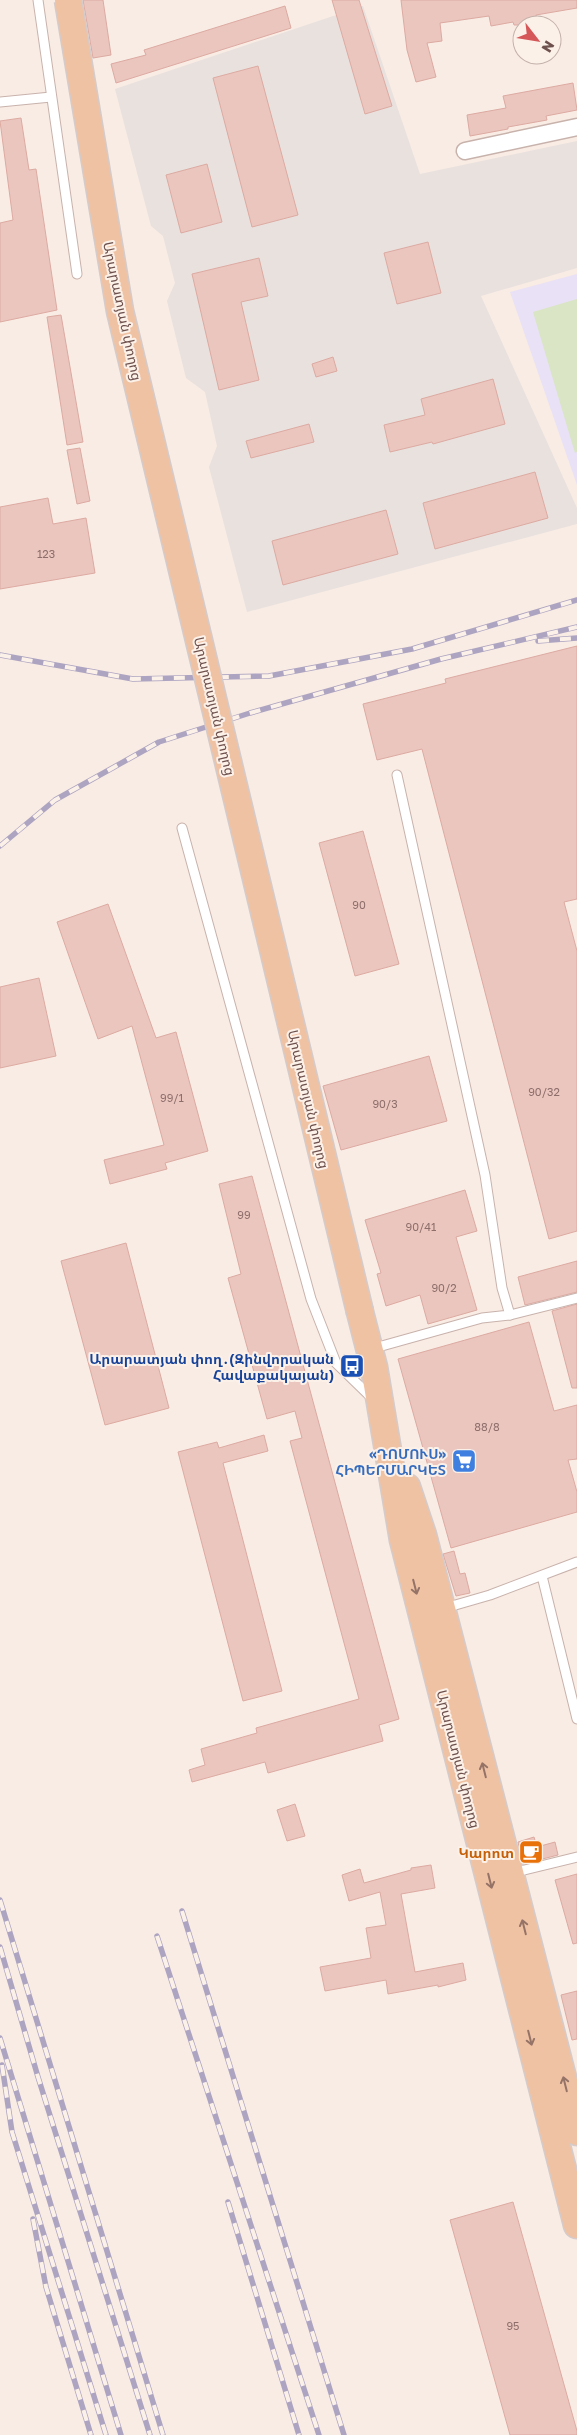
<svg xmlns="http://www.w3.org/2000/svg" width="577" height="2435" viewBox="0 0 577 2435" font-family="'Golos Text','Noto Sans Armenian',sans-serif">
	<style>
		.industrial { fill: #e9e1de }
		.education { fill: #e9e1f5 }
		.garden { fill: #d9e5c4 }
		.building { fill: #ebc6bf; stroke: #dcaaa1 }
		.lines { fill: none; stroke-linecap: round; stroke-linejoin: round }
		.lane-casing { stroke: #c8b2ac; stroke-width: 11 }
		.street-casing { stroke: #c8b2ac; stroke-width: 19 }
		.primary-casing { stroke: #d4cbca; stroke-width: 29 }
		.lane { stroke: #fff; stroke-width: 9 }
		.street { stroke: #fff; stroke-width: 16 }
		.primary { stroke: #f0c2a4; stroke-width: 26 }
		.rail-casing { stroke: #ada4c1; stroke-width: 5.5 }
		.rail { stroke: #fcf1e9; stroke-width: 4; stroke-dasharray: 11; stroke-linecap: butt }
		.primary-bridge-casing { stroke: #d4cbca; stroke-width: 29; stroke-linecap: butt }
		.primary-bridge { stroke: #f0c2a4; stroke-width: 26 }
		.oneway { stroke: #957367 }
		.labels { text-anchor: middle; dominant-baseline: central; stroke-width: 4; stroke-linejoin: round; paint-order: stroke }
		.number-label { font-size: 11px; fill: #8d6e6a }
		.street-label { font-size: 14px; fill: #6e514d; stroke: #fcf1e9 }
		.transit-label { font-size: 14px; font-weight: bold; fill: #164399; stroke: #fcf1e9; text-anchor: end }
		.shop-label { font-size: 14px; font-weight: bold; fill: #366cbe; stroke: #fcf1e9; text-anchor: end }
		.food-label { font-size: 14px; font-weight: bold; fill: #c56008; stroke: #fcf1e9; text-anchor: end }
	</style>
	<rect width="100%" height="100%" fill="#f9ece4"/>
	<path class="industrial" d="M363 6 420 174 577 141V268L481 296 577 508V524L247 612 209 467 217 446 205 392 186 378 167 301 175 283 163 236 151 226 115 89Z"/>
	<path class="education" d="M577 274V485L510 292Z"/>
	<path class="garden" d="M577 299V452L575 453 533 312Z"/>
	<g class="building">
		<path d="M83 0H103L111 55 93 58Z"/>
		<path d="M332 0H359L392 106 365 114Z"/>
		<path d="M401 0H577V8L536 15 538 25H514L513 22 491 26 489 16 440 23 442 41 427 43 436 77 416 82 407 50Z"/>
		<path d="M285 6 291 28 116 83 111 64 146 55 144 50Z"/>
		<path d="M258 66 298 215 252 227 213 78Z"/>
		<path d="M573 83 577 110 546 116 547 120 508 127V129L470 136 467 115 506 108 503 96Z"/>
		<path d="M21 118 29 170 36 169 57 310 0 322V223L13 220 0 121Z"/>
		<path d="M207 164 222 222 181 233 166 175Z"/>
		<path d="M428 242 441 293 397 304 384 253Z"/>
		<path d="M259 258 268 296 241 302 259 380 219 390 192 274Z"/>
		<path d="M61 315 83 442 67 445 47 317Z"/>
		<path d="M333 357 337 371 316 377 312 364Z"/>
		<path d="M493 379 505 424 433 444 432 442 390 452 384 425 425 415 421 399Z"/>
		<path d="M309 424 314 442 251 458 246 441Z"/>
		<path d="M80 448 90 501 77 504 67 450Z"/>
		<path d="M535 472 548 518 435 549 423 503Z"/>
		<path d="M48 498 53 524 86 518 95 573 0 589V507Z"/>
		<path d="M386 510 398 554 283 585 272 541Z"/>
		<path d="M577 646V899L564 902 577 951V1231L549 1239 422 749 377 760 363 704 446 683 445 679Z"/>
		<path d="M363 831 399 964 355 976 319 843Z"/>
		<path d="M108 904 156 1038 176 1032 208 1151 165 1163 167 1169 110 1184 104 1160 164 1145 132 1026 98 1039 57 922Z"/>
		<path d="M39 978 56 1056 0 1068V987Z"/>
		<path d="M429 1056 447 1121 341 1150 323 1086Z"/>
		<path d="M252 1176 399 1719 379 1725 383 1741 268 1773 265 1762 192 1782 189 1770 205 1765 201 1749 257 1733 256 1728 359 1699 290 1441 302 1438 295 1411 267 1419 228 1278 241 1274 219 1184Z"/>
		<path d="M465 1190 477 1231 456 1237 477 1310 428 1324 420 1295 386 1306 377 1274 381 1273 365 1220Z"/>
		<path d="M126 1243 169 1408 105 1425 61 1261Z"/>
		<path d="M577 1261V1292L525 1305 518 1277Z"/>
		<path d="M577 1304V1388H572L552 1311Z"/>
		<path d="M529 1322 554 1411 577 1405V1459L568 1460 577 1492V1512L451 1548 398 1359Z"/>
		<path d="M264 1435 268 1451 223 1463 282 1691 243 1701 178 1452 217 1442 219 1448Z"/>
		<path d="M454 1551 460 1574 465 1573 470 1593 456 1596 443 1554Z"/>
		<path d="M295 1804 305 1836 287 1841 277 1810Z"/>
		<path d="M534 1837 537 1847 555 1842 558 1855 523 1864 518 1842Z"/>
		<path d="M431 1865 435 1888 401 1894 415 1972 463 1963 466 1980 438 1987V1985L388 1994 386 1980 325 1991 320 1967 371 1958 366 1928 386 1925 380 1892 349 1901 342 1875 360 1869 364 1883 411 1870V1868Z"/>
		<path d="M577 1874V1943L573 1944 555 1880Z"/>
		<path d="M577 1991V2039L572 2040 561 1995Z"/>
		<path d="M513 2202 577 2431V2435H510L450 2220Z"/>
	</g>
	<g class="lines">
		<defs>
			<g id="lane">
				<path d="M38 0 77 274"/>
				<path d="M0 102 51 97"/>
				<path d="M182 828 311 1299 336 1363 372 1398"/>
				<path d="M510 1315 577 1298"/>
				<path d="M371 1349 482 1318 510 1315 502 1288 485 1175 397 775"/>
				<path d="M542 1576 577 1719"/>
				<path d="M445 1608 490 1595 577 1562"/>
				<path d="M512 1873 577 1857"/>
			</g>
			<path id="street" d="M465 151 577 127"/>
			<g id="primary">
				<path d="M360 1312 374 1367 403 1540 577 2225"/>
				<path d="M407 1487 423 1535 577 2132"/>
			</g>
		</defs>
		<use href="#lane" class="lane-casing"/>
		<use href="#street" class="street-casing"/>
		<use href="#primary" class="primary-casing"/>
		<use href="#lane" class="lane"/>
		<use href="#street" class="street"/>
		<use href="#primary" class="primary"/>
		<defs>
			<g id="rail">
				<path d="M538 641 577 638"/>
				<path d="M0 655 133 679 269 676 412 649 577 600"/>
				<path d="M0 846 55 800 159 742 250 713 441 659 577 627"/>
				<path d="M0 1900 163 2435"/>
				<path d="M182 1911 344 2435"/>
				<path d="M157 1936 319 2435"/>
				<path d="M0 1947 38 2077 150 2435"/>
				<path d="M0 2038 121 2435"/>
				<path d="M2 2065 12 2132 106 2435"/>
				<path d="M228 2202 299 2435"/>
				<path d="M33 2219 46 2287 91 2435"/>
			</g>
		</defs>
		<use href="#rail" class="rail-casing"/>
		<use href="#rail" class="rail"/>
		<defs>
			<path id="primary-bridge" d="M68 0 120 311 360 1312"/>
		</defs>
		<use href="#primary-bridge" class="primary-bridge-casing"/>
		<use href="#primary-bridge" class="primary-bridge"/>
	</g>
	<defs><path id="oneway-shaft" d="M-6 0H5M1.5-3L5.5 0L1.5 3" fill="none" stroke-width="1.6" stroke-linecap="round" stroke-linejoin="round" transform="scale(1.25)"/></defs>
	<g class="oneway">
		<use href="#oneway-shaft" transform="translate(415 1587) rotate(76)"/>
		<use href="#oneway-shaft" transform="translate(484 1770) rotate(-104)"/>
		<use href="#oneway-shaft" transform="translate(490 1881) rotate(76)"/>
		<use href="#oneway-shaft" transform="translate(524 1927) rotate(-104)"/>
		<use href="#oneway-shaft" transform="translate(530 2038) rotate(76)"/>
		<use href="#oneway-shaft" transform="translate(565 2084) rotate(-104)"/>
	</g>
	<defs>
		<symbol id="bus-square" viewBox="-11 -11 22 22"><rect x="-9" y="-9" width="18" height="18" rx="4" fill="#1a4fb4" stroke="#fcf1e9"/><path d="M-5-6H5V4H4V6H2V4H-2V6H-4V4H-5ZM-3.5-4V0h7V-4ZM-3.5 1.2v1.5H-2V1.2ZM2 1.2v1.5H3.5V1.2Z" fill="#fff"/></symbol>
		<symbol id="supermarket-square" viewBox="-11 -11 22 22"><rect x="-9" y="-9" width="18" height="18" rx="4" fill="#3f7fe0" stroke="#fcf1e9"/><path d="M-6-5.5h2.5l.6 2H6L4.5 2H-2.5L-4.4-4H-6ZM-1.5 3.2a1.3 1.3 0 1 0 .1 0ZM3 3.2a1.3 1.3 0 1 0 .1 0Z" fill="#fff"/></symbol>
		<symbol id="cafe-square" viewBox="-11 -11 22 22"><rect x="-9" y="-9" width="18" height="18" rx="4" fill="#e8710a" stroke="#fcf1e9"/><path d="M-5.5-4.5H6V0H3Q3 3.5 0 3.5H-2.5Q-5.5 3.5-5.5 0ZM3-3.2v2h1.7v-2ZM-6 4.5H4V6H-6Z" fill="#fff"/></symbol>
	</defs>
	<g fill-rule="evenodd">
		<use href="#bus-square" x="338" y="1352" width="28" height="28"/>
		<use href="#supermarket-square" x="450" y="1447" width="28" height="28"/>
		<use href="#cafe-square" x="517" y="1838" width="28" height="28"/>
	</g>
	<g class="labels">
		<g class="number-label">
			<text x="46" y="553">123</text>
			<text x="359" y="904">90</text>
			<text x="544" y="1091">90/32</text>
			<text x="172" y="1097">99/1</text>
			<text x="385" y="1103">90/3</text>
			<text x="244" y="1214">99</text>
			<text x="421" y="1226">90/41</text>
			<text x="444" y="1287">90/2</text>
			<text x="487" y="1426">88/8</text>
			<text x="513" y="2325">95</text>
		</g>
		<g class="street-label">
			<text transform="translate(123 311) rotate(78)">Արարատյան փողոց</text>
			<text transform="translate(215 706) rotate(77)">Արարատյան փողոց</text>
			<text transform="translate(309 1099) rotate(77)">Արարատյան փողոց</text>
			<text transform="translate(459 1759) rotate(76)">Արարատյան փողոց</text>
		</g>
		<g class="transit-label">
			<text x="334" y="1358">Արարատյան փող․(Զինվորական<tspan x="334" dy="16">Հավաքակայան)</tspan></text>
		</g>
		<g class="shop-label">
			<text x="446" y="1453">«ԴՈՄՈՒՍ»<tspan x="446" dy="16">ՀԻՊԵՐՄԱՐԿԵՏ</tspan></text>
		</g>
		<g class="food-label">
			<text x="514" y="1852">Կարոտ</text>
		</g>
	</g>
	<g transform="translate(537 40) rotate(121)"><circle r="24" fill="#fcf1e9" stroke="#c3b1ab"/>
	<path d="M0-4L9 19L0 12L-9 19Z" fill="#d55758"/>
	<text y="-8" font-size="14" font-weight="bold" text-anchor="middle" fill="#6e514d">N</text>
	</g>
</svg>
